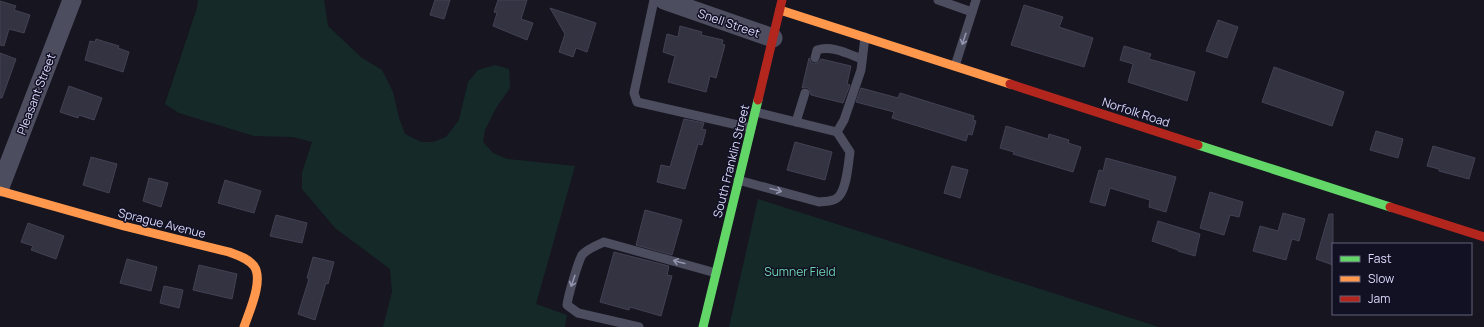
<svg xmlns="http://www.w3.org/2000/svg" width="1484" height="327" viewBox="0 0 1484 327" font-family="Manrope,sans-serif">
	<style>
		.green { fill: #152a28 }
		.building { fill: #343342; stroke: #434153 }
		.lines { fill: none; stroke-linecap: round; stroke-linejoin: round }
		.lane { stroke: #4c4d5f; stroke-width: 9 }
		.street { stroke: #4c4d5f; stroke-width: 19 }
		.fast { stroke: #63d668; stroke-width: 9 }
		.slow { stroke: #ff974d; stroke-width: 9 }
		.jam { stroke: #b3261e; stroke-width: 9 }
		.oneway { stroke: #9293ad }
		.labels { text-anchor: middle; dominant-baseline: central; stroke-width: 3; stroke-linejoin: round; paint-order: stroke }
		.street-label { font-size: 12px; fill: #d9d9fb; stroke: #121124 }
		.park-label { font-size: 12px; fill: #6dd3ac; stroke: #121124 }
	</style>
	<rect width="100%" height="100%" fill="#161520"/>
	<g class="green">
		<path d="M198 0H324L328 26 362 58 382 70 393 92 399 118 405 134 421 142H433L446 137 459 120 468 82 478 70 495 65 509 69 510 88 496 108 485 130 483 142 493 153 507 159 575 166 536 304 567 315 565 327H383L392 292 390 269 335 228 302 189V173L312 142 293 137 254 136 179 113 165 104 197 8Z"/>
		<path d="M758 199 1159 327H729Z"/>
	</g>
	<g class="building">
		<path d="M435 0H450L444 19 430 15Z"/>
		<path d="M498 0H527L521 19 533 23 527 40 493 26 497 13 494 12Z"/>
		<path d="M0 1 16 6 14 10 30 15 24 33 9 29 4 46 0 45Z"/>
		<path d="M1024 5 1063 17 1059 27 1093 38 1084 67 1011 45Z"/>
		<path d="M550 8 596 23 587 52 576 48 573 57 559 52 565 34Z"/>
		<path d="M1218 20 1238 27 1227 58 1206 51Z"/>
		<path d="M680 26 702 32 701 35 723 40 722 44 725 45 716 78 710 76 706 92 668 82 675 56 663 52 667 34 678 37Z"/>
		<path d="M96 39 119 46 118 48 129 52 123 72 85 60 90 41 95 42Z"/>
		<path d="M1124 46 1151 54 1149 59 1195 72 1187 101 1128 82 1133 64 1120 60Z"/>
		<path d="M0 53 16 59 2 98H0Z"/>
		<path d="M809 58 811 62 814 64 819 62 821 59 851 66 847 84 850 85 843 103 811 95 809 89 806 87 802 88Z"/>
		<path d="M1274 67 1344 92 1332 126 1262 102Z"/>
		<path d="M69 86 102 98 94 120 79 115 78 118 60 112Z"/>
		<path d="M861 88 898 98 900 93 974 116 973 120 976 121 972 135 968 134 966 141 892 118 894 112 856 102Z"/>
		<path d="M684 119 704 123 702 129 706 130 702 145 698 144 685 189 657 182 661 165 670 167Z"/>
		<path d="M1006 126 1048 139 1049 134 1069 140 1068 143 1081 147 1073 172 1013 154 1014 152 1000 148Z"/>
		<path d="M1376 131 1403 139 1398 158 1370 150Z"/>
		<path d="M795 142 832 152 825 180 787 170Z"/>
		<path d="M1433 146 1475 158 1469 179 1439 171V169L1427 166Z"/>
		<path d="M91 157 117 164 109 193 83 185Z"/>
		<path d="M1106 158 1176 177 1166 212 1149 207 1150 200 1110 188 1105 206 1090 202 1099 170 1103 171Z"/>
		<path d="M952 166 968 170 960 198 944 193Z"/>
		<path d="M149 178 168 183 161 207 143 201Z"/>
		<path d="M225 180 261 191 254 213 218 203Z"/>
		<path d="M1210 192 1243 202 1239 217 1230 215 1224 235 1200 228Z"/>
		<path d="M645 210 682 220 672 255 636 245Z"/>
		<path d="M1283 213 1305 219 1299 241 1292 239 1286 260 1253 251 1260 226 1278 231Z"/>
		<path d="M1329 214H1333V265L1316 259Z"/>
		<path d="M276 215 307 223 302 243 270 236Z"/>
		<path d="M1158 221 1200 234 1195 256 1178 251V250L1152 241Z"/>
		<path d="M28 223 64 236 56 259 31 250 33 246 21 242Z"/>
		<path d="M614 252 669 266 667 275 672 276 661 316 630 307 629 310 600 302Z"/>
		<path d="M313 257 334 262 328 284 326 283 315 320 298 314 309 279 307 278Z"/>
		<path d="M127 259 157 267 151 291 120 283Z"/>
		<path d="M199 265 237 274 232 299 193 290Z"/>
		<path d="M164 286 183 290 179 308 160 303Z"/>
	</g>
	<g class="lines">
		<g class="lane">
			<path d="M654 0 634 93 637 102 751 128"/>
			<path d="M938 0 972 12"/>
			<path d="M815 58 817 50C832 45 848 54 862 59"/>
			<path d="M955 66 976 0"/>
			<path d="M755 112 837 132 844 120 861 70 865 37"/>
			<path d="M796 122 805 93"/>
			<path d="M738 180 819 202C825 201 832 202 837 198 847 191 848 164 850 152L837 132"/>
			<path d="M639 327 578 313 567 305C568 296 578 262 582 255 587 249 597 245 604 242L716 273"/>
		</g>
		<g class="street">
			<path d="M664 0 773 38"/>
			<path d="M0 187 72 0"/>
		</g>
		<g class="fast">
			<path d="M1198 145 1390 207"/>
			<path d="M703 327 758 100"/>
		</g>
		<g class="slow">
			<path d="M780 10 1010 84"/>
			<path d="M0 191 124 226 229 252C237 255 248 258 254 266 264 280 249 312 244 327"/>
		</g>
		<g class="jam">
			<path d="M1010 84 1198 145"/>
			<path d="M758 100 782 0"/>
			<path d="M1390 207 1484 237"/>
		</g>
	</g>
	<defs><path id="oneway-shaft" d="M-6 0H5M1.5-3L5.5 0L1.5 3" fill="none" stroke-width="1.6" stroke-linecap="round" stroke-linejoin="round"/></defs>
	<g class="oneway">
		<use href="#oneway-shaft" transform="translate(964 39) rotate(108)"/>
		<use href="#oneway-shaft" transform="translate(776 190) rotate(15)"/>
		<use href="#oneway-shaft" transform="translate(679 262) rotate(-165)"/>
		<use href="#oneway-shaft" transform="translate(573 281) rotate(109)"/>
	</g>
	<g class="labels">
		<g class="street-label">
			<text transform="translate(729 23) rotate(19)">Snell Street</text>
			<text transform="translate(36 94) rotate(-69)">Pleasant Street</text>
			<text transform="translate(1136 112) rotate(18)">Norfolk Road</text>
			<text transform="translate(731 161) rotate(-76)">South Franklin Street</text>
			<text transform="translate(162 223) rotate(14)">Sprague Avenue</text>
		</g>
		<g class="park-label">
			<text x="800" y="271">Sumner Field</text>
		</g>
	</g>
	<rect x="1332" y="243" width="140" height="72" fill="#121124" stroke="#62617a"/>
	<rect x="1340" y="256" width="20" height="6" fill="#63d668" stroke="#62617a"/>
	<text x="1368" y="263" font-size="12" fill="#d9d9fb">Fast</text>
	<rect x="1340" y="276" width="20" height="6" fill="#ff974d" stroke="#62617a"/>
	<text x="1368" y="283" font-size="12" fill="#d9d9fb">Slow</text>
	<rect x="1340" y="296" width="20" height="6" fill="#b3261e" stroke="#62617a"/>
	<text x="1368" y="303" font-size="12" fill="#d9d9fb">Jam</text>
</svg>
